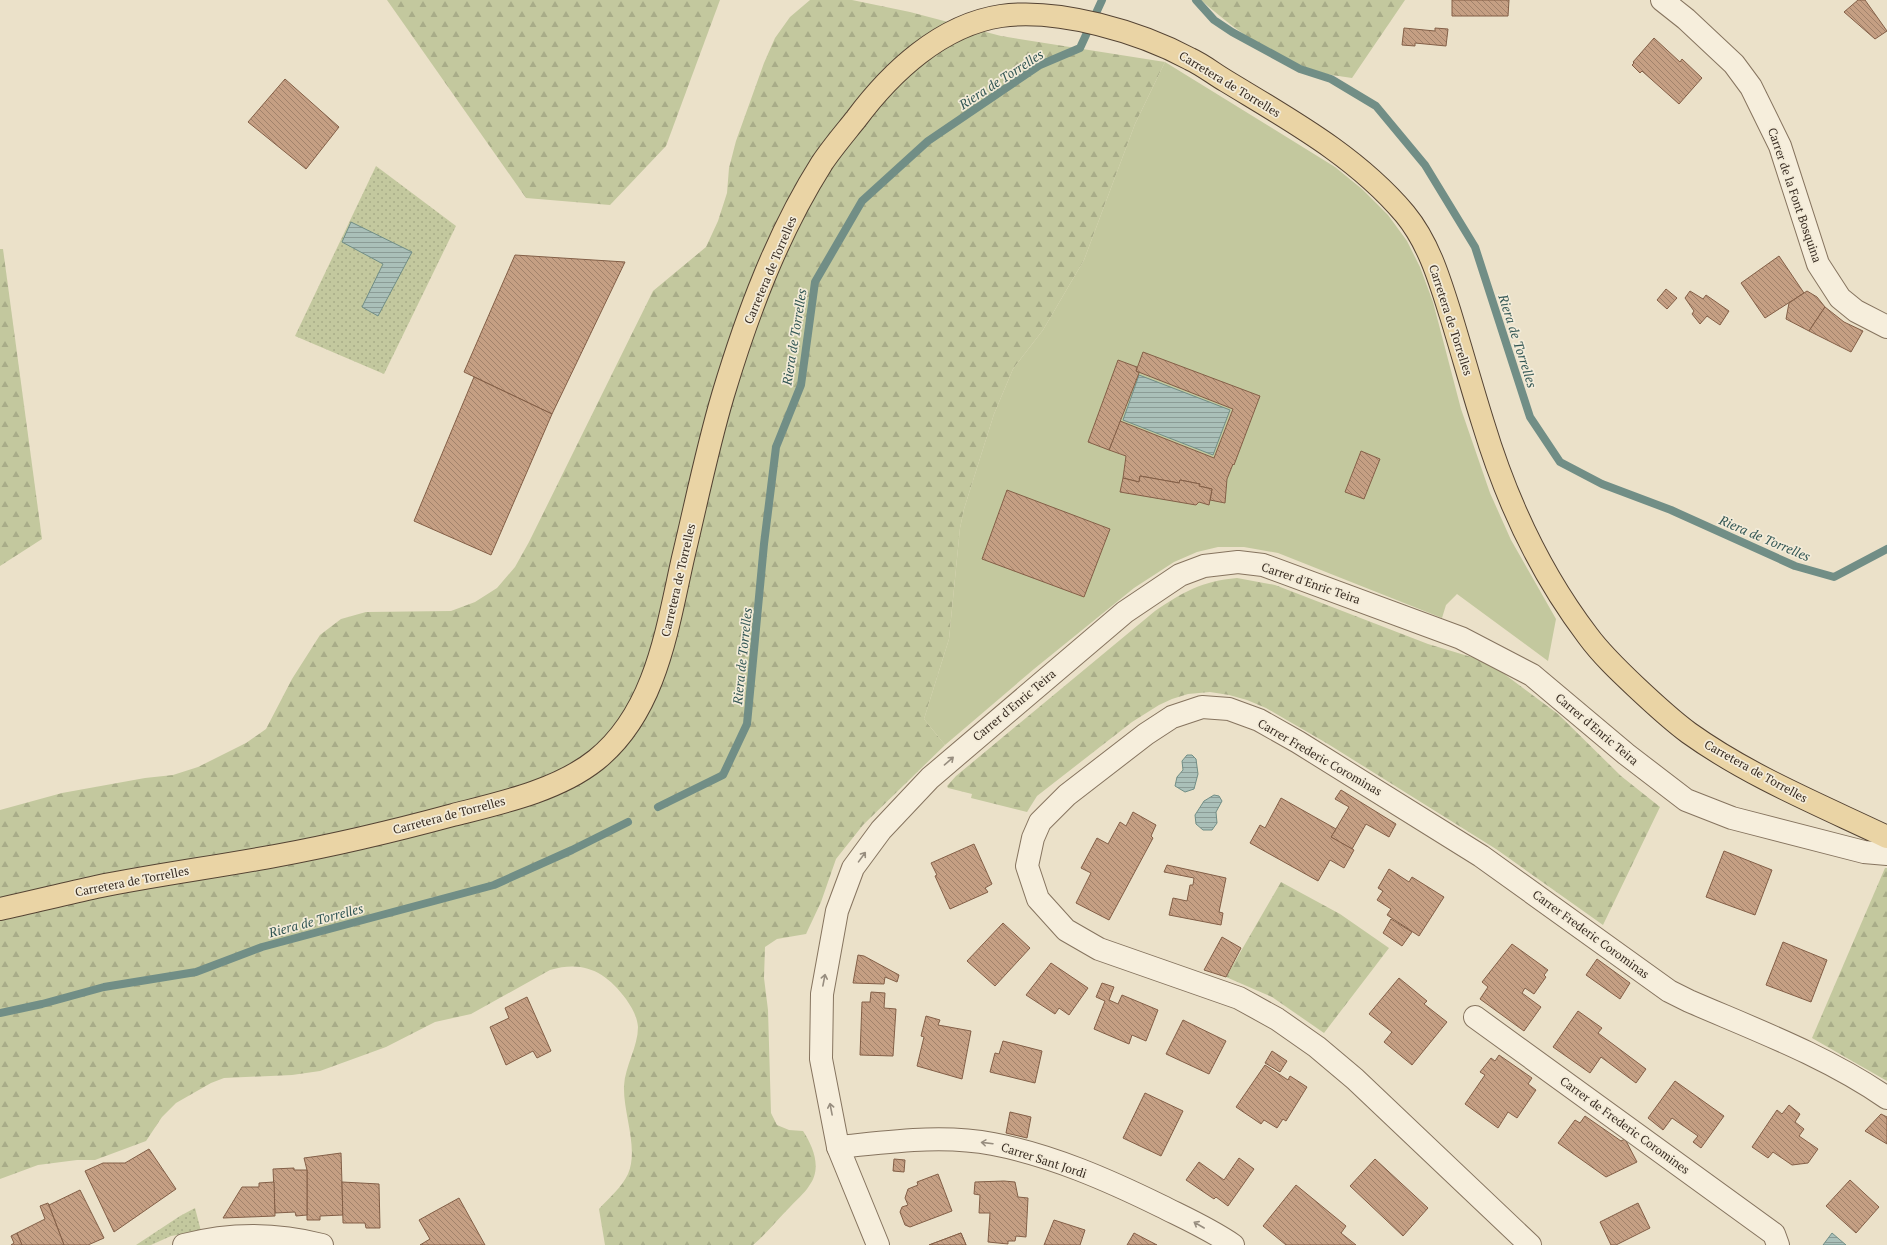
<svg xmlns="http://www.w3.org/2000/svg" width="1887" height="1245" viewBox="0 0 1887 1245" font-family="'PT Serif',serif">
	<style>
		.grass { fill: url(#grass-dots) }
		.forest { fill: url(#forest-firs) }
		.park { fill: #c3c89e }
		.water { fill: url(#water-rules); stroke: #718e86 }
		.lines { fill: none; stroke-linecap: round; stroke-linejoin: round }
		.stream { stroke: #718e86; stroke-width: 8 }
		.building { fill: url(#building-back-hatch); stroke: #835f47 }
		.minor-casing { stroke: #86745f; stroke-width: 24 }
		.major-casing { stroke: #544333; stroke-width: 24 }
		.minor { stroke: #f6eedc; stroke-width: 22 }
		.major { stroke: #ead4a5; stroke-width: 22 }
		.oneway { stroke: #978d7f }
		.labels { text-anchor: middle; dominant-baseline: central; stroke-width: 3.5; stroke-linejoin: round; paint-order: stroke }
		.street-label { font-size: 12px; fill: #382c22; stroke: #f3ebd8 }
		.water-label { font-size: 13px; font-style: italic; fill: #325654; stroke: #f3ebd8 }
	</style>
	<defs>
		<pattern id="grass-dots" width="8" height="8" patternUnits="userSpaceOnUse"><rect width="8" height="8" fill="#c3c89e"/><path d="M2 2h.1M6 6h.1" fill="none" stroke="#a8ac88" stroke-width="1.8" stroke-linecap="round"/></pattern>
		<pattern id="forest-firs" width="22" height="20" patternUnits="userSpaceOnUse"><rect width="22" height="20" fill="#c3c89e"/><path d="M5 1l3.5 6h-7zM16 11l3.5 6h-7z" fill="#a8ac88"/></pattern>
		<pattern id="water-rules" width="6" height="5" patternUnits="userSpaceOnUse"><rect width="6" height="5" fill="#aac0b9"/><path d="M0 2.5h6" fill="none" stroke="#8b9c96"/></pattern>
		<pattern id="building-back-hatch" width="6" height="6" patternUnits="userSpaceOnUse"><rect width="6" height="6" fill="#c59f83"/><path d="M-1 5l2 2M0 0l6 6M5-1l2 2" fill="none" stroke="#a1826b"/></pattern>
	</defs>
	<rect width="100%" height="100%" fill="#ebe1c9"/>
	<g class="grass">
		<path d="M376 166 456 226 384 374 295 336Z"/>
		<path d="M195 1208 201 1231 171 1236 151 1245H136L180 1216Z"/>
	</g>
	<g class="forest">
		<path d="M387 0H720L666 146 610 205 526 198Z"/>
		<path d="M810 0H852L910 12 1001 36 1165 62 1135 124 1084 260 1043 330 1013 369 994 414 964 509 960 528 949 639 924 719 945 745 863 825 836 859 821 902 806 934 777 939 765 947 764 978 768 1010 771 1113 777 1125 789 1130 803 1131C814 1148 822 1169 809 1186 804 1194 796 1200 790 1207 777 1220 767 1233 753 1245H605L599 1209C609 1198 622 1187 628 1174 639 1149 623 1113 624 1086 625 1066 638 1047 638 1027 637 1016 632 1008 626 999 606 972 584 960 550 970L471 1014 435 1022 386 1047 320 1071 292 1075 224 1078 211 1083 176 1103 162 1117 146 1141 95 1160H77L38 1165 0 1179V810L62 793 145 778 173 775 198 767 246 743 266 729 292 679 320 635 341 619 366 612 451 611 475 602 497 588 515 567 529 542 653 291 706 247 718 221 727 193 729 168 736 141 764 63 775 38 790 17Z"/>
		<path d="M1201 0H1405L1352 78C1341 76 1329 75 1319 72 1274 58 1236 31 1201 0Z"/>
		<path d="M0 249H3L42 539 0 566Z"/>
		<path d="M1237 578 1275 585 1428 644 1478 659 1499 670 1558 714 1621 776 1660 807 1603 925 1496 849 1328 744 1266 708 1247 700 1229 695 1210 692 1188 694 1172 699 1159 705 1132 722 1037 796 1027 812 971 798 972 794 948 788 947 786 956 776 1155 611C1183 592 1202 581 1237 578Z"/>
		<path d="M1885 868H1887V1081L1812 1038Z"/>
		<path d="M1281 882 1340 914 1389 948 1324 1033 1272 997 1226 977Z"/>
	</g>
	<path class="park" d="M1165 62 1335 167 1362 189 1388 215 1407 241 1420 267 1433 302 1461 409 1490 493 1511 540 1556 619 1548 661 1457 594 1446 605 1442 618 1278 553 1244 547H1218L1197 552 1174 562 1134 588 1034 669 945 745 924 719 949 639 960 528 964 509 994 414 1013 369 1043 330 1084 260 1135 124Z"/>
	<g class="water">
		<path d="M351 222 412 252 378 316 362 307 383 264 342 242Z"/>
		<path d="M1139 375 1230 410 1213 455 1123 420Z"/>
		<path d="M1187 755H1192L1196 759 1198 774 1194 789 1185 792 1175 786 1177 777 1183 770 1182 761Z"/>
		<path d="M1214 795 1219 796 1222 801 1216 812 1217 823 1212 830H1203L1196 824 1195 815 1204 801Z"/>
		<path d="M1832 1233 1846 1245H1823Z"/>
	</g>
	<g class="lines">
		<g class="stream">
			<path d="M1196 0 1214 20 1232 32 1300 69 1331 79 1376 106 1425 165 1475 247 1530 417 1560 462 1602 484 1671 510 1795 566 1834 577 1887 549"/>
			<path d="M658 807 723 775 747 724 764 544 776 447 801 385 815 282 862 201 928 141 1040 65 1080 48 1102 0"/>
			<path d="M0 1013 42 1004 104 987 196 972 262 947 494 885 572 850 628 822"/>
		</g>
	</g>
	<g class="building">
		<path d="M1452 0H1509L1508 16H1452Z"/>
		<path d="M1858 0H1865L1887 31 1875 39 1844 12Z"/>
		<path d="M1404 28 1435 31V28L1448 29 1446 46 1415 43V46L1402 45Z"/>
		<path d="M1654 38 1680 62 1682 59 1702 78 1679 104 1642 71 1640 73 1632 65 1634 63 1633 62Z"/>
		<path d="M285 79 339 127 306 169 248 122Z"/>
		<path d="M515 255 625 262 552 414 464 372Z"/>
		<path d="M1779 256 1804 293 1765 318 1741 283Z"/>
		<path d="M1666 289 1677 298 1667 309 1657 300Z"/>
		<path d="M1690 291 1703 299 1706 295 1729 311 1720 325 1707 316 1700 324 1692 314 1694 311 1685 298Z"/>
		<path d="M1807 291 1817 297 1825 307 1809 331 1786 319 1789 303Z"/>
		<path d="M1825 307 1844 322 1863 331 1851 352 1809 331Z"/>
		<path d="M1143 352 1260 396 1234 465 1233 464 1227 479 1225 503 1210 500 1212 489 1199 486 1200 484 1180 480 1179 483 1140 476 1139 482 1123 478 1126 456 1109 450 1120 421 1214 458 1233 409 1136 371Z"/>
		<path d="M1118 360 1137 367 1136 371 1139 373 1109 450 1088 442Z"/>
		<path d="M474 377 552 414 491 555 414 521Z"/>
		<path d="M1361 451 1380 459 1364 499 1345 492Z"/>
		<path d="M1140 476 1179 483 1180 480 1200 484 1199 486 1212 489 1209 505 1199 502 1196 505 1120 492 1123 478 1139 482Z"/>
		<path d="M1007 490 1110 529 1084 597 982 559Z"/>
		<path d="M1341 790 1396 824 1389 837 1366 824 1352 849 1331 837 1349 807 1335 799Z"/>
		<path d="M1281 798 1336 829 1331 837 1354 850 1344 868 1330 860 1318 881 1250 843 1260 825 1265 828Z"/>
		<path d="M1133 812 1156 825 1151 836 1153 838 1109 920 1076 903 1091 873 1081 868 1097 838 1108 844 1120 822 1126 826Z"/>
		<path d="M974 844 992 884 985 888 988 892 950 909 935 876 937 875 931 863Z"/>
		<path d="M1724 851 1772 870 1755 915 1706 897Z"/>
		<path d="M1167 865 1226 878 1219 912 1223 913 1221 925 1169 915 1173 898 1187 901 1190 885H1193L1194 878 1164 872Z"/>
		<path d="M1389 869 1409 882 1412 877 1444 897 1419 936 1387 915 1391 909 1377 900 1383 891 1378 888Z"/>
		<path d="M1391 919 1412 932 1402 946 1383 933Z"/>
		<path d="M1003 923 1030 948 995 986 967 961Z"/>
		<path d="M1222 937 1241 948 1226 977 1204 970Z"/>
		<path d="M1783 942 1827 960 1811 1002 1766 985Z"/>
		<path d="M1512 944 1548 970 1544 975 1546 977 1534 994 1525 988 1522 993 1541 1007 1524 1031 1480 999 1488 987 1482 982Z"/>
		<path d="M858 955 864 956 899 975 897 982 885 977 884 984 853 983Z"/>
		<path d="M1597 959 1630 983 1620 999 1586 975Z"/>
		<path d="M1051 963 1088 988 1069 1015 1059 1008 1055 1014 1026 995Z"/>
		<path d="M1399 978 1427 1001 1424 1004 1447 1022 1412 1065 1384 1042 1392 1032 1369 1014Z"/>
		<path d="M1102 983 1114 987 1109 1000 1118 1004 1122 995 1158 1010 1146 1041 1132 1035 1129 1044 1094 1029 1105 1001 1096 997Z"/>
		<path d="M871 992 885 993 884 1008 896 1009 893 1056 860 1055 862 1002H870Z"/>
		<path d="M527 997 551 1051 537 1058 533 1051 506 1065 490 1027 509 1018 505 1008Z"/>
		<path d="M1578 1011 1602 1028 1598 1033 1646 1069 1636 1083 1601 1057 1590 1073 1553 1047Z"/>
		<path d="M926 1016 940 1020 938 1025 971 1031 962 1079 917 1066 924 1037 921 1036Z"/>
		<path d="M1183 1020 1226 1041 1209 1074 1166 1054Z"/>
		<path d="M1003 1041 1042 1051 1035 1083 990 1072 995 1053 999 1054Z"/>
		<path d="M1272 1051 1287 1061 1280 1072 1265 1063Z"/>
		<path d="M1499 1055 1532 1078 1528 1084 1536 1090 1517 1118 1508 1112 1498 1128 1465 1104 1485 1075 1480 1072 1491 1058 1495 1061Z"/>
		<path d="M1265 1065 1288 1080 1290 1076 1307 1087 1286 1121 1283 1119 1277 1128 1264 1120 1261 1124 1236 1107Z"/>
		<path d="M1675 1081 1724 1116 1701 1148 1693 1142 1698 1136 1672 1118 1663 1130 1648 1118Z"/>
		<path d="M1145 1093 1183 1111 1161 1156 1123 1138Z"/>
		<path d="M1789 1105 1800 1114 1795 1122 1804 1129 1799 1136 1818 1149 1808 1163 1792 1165 1773 1152 1768 1158 1752 1147 1777 1110 1782 1114Z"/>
		<path d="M1010 1112 1031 1117 1027 1138 1006 1133Z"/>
		<path d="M1881 1114 1887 1117V1144L1865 1131Z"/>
		<path d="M1585 1116 1621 1141 1625 1139 1637 1162 1606 1177 1558 1143 1575 1120 1580 1123Z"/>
		<path d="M149 1149 176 1189 114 1232 85 1171 103 1163H125Z"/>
		<path d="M341 1153 343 1215 320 1216V1220H307V1170L304 1158Z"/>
		<path d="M1239 1158 1254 1169 1228 1206 1216 1197 1214 1199 1186 1180 1199 1162 1224 1180Z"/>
		<path d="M894 1159 905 1160 904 1172 893 1171Z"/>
		<path d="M1375 1159 1428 1208 1403 1236 1350 1186Z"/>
		<path d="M294 1168V1170H307V1215L296 1216 295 1212 275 1213 273 1169Z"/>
		<path d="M938 1174 952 1211 910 1227 905 1225 900 1212 902 1207 908 1205 905 1198 908 1189 918 1185 917 1182Z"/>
		<path d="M1850 1180 1879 1207 1856 1233 1826 1206Z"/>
		<path d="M1004 1181 1015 1182 1018 1197 1028 1198 1026 1237 1016 1236 1015 1241H1008V1244L988 1242 990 1213H979L980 1195 974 1194 975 1182Z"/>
		<path d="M274 1182 275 1216 223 1218 242 1187H259V1183Z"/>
		<path d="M342 1182 379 1184 380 1228H366L365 1223H343Z"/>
		<path d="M1296 1185 1346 1226 1341 1233 1356 1245H1286L1263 1226Z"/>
		<path d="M80 1190 104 1238 88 1245H64L49 1205Z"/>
		<path d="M459 1198 485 1245H420L430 1239 419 1220Z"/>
		<path d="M48 1203 64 1245H22L17 1233 45 1219 40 1206Z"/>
		<path d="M1638 1203 1650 1228 1616 1245H1611L1600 1222Z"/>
		<path d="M1054 1220 1085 1230 1080 1245H1044Z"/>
		<path d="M17 1233 22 1245H11L14 1243 11 1236Z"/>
		<path d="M961 1233 966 1245H929Z"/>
		<path d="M961 1233 966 1245H929Z"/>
		<path d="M1134 1233 1157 1245H1127Z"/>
	</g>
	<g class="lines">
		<defs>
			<g id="minor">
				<path d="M1662 0 1686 19 1734 64 1751 87 1780 146 1818 264 1840 298 1856 311 1887 327"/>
				<path d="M1475 1017 1774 1234 1778 1245"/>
				<path d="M838 1147C889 1142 942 1134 993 1144 1051 1155 1108 1180 1161 1206 1185 1218 1210 1229 1233 1245"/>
				<path d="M184 1245C230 1233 276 1233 322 1245"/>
				<path d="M878 1245 838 1147 821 1059 822 994 837 911 853 868 881 830 930 778 1125 612 1180 575 1204 566 1238 562 1263 565 1461 638 1532 675 1626 754 1686 800 1732 818 1864 852 1887 854"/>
				<path d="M1530 1245 1355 1079 1317 1047 1277 1019 1239 998 1099 949 1066 930 1038 899 1027 866 1033 838 1040 822 1067 795 1146 734 1172 717 1202 707 1229 709 1259 720 1298 742 1481 856 1669 991 1689 1001C1756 1030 1826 1056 1887 1098"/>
			</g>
			<path id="major" d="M0 909C32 902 64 894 96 887 155 875 216 867 275 856 335 845 394 831 453 815 500 803 557 791 596 760 656 712 667 629 683 558 696 504 707 449 723 395 747 315 777 234 822 163 832 148 844 134 856 119 891 72 941 25 1001 16 1059 8 1140 32 1190 59 1203 65 1214 74 1226 81 1290 120 1356 156 1405 214 1429 243 1440 281 1451 316 1462 352 1472 388 1483 423 1506 499 1540 573 1588 636 1602 655 1619 671 1636 687 1653 703 1670 719 1689 733 1749 776 1820 805 1887 837"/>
		</defs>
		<use href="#minor" class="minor-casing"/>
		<use href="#major" class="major-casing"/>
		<use href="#minor" class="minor"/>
		<use href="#major" class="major"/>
	</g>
	<defs><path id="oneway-shaft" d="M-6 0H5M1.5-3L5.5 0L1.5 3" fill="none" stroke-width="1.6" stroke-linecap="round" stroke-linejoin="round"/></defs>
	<g class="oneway">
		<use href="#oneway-shaft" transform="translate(949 761) rotate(-41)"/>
		<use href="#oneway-shaft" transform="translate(862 857) rotate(-54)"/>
		<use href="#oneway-shaft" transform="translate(824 980) rotate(-79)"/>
		<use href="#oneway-shaft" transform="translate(831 1109) rotate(-101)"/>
		<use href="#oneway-shaft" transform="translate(987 1143) rotate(-173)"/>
		<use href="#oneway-shaft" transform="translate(1199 1225) rotate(-150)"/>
	</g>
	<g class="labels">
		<g class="street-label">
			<text transform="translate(1230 84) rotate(31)">Carretera de Torrelles</text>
			<text transform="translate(1795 195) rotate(71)">Carrer de la Font Bosquina</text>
			<text transform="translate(770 270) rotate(-67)">Carretera de Torrelles</text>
			<text transform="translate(1451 320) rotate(72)">Carretera de Torrelles</text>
			<text transform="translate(678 580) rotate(-77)">Carretera de Torrelles</text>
			<text transform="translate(1311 583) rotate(19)">Carrer d'Enric Teira</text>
			<text transform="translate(1014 705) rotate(-40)">Carrer d'Enric Teira</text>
			<text transform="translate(1597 729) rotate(40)">Carrer d'Enric Teira</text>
			<text transform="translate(1320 757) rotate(30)">Carrer Frederic Corominas</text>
			<text transform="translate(1756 771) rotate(29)">Carretera de Torrelles</text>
			<text transform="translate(449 815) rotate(-15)">Carretera de Torrelles</text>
			<text transform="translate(132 881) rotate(-11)">Carretera de Torrelles</text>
			<text transform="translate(1591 934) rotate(36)">Carrer Frederic Corominas</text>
			<text transform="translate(1625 1125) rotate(36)">Carrer de Frederic Coromines</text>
			<text transform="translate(1044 1160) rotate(18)">Carrer Sant Jordi</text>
		</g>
		<g class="water-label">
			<text transform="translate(1001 79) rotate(-33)">Riera de Torrelles</text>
			<text transform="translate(794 337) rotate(-81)">Riera de Torrelles</text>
			<text transform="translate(1518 341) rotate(72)">Riera de Torrelles</text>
			<text transform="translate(1765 538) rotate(23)">Riera de Torrelles</text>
			<text transform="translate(742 656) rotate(-84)">Riera de Torrelles</text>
			<text transform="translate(316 920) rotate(-15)">Riera de Torrelles</text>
		</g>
	</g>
</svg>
